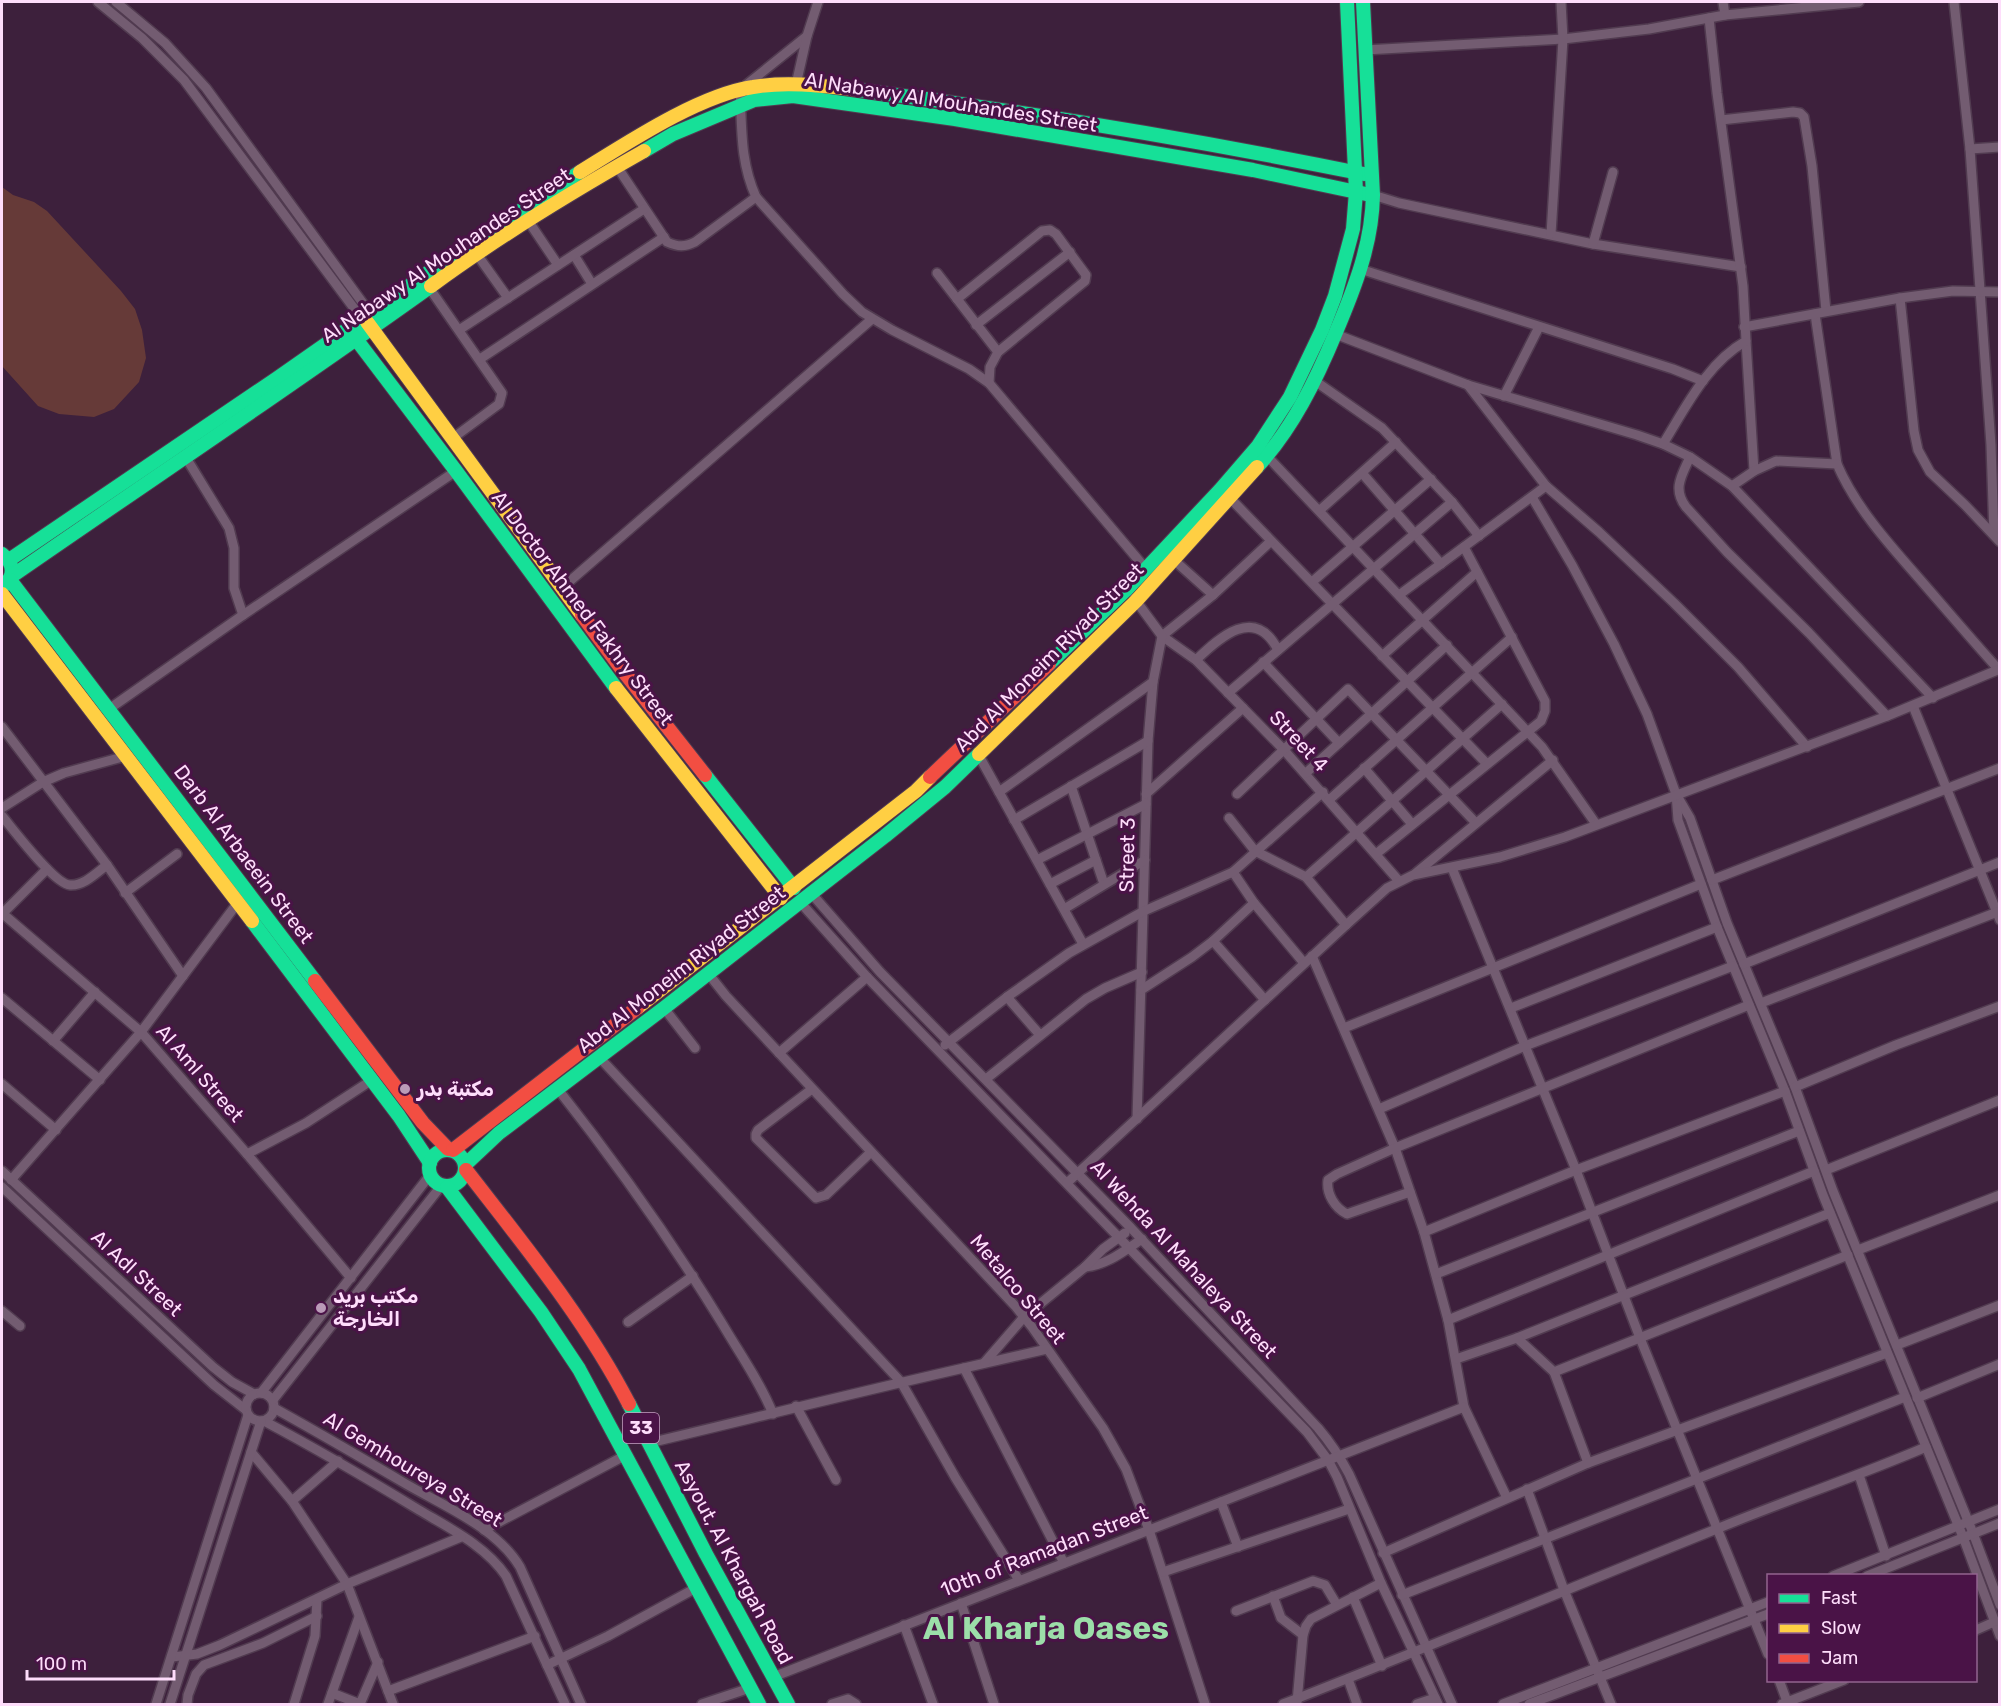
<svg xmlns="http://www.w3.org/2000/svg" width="2001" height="1706" viewBox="0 0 2001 1706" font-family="Rubik,Cairo,sans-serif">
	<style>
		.green { fill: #663a38 }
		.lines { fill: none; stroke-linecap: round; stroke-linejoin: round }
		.street-casing { stroke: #513b50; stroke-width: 12 }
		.fast-casing { stroke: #513b50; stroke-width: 16 }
		.slow-casing { stroke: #513b50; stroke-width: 16 }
		.jam-casing { stroke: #513b50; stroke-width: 16 }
		.street { stroke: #735c71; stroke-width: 9 }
		.fast { stroke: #16e098; stroke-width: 14 }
		.slow { stroke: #ffcf43; stroke-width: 14 }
		.jam { stroke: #f24e42; stroke-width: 14 }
		.poi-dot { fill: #ba9bb8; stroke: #4a1347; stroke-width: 2 }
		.labels { text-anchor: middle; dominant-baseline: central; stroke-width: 6; stroke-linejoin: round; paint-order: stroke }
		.shield { fill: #4a1347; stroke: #c8a0c5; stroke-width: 1.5 }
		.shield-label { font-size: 18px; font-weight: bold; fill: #feddfb }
		.street-label { font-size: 20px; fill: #feddfb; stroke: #4a1347 }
		.poi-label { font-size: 20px; font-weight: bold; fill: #feddfb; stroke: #4a1347; text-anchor: start }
		.town-label { font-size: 32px; font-weight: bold; fill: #9cdea9; stroke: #4a1347 }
	</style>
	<rect width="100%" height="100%" fill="#3d203c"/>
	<path class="green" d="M2 187 13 195 34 202 47 211 121 291 135 309 142 330 146 358 139 382 114 409 94 417 59 414 38 406 2 366Z"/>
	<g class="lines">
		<defs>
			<g id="street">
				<path d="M98 2 142 38 184 80 362 319"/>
				<path d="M116 2 165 43 206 88 370 313"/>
				<path d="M1723 2 1725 15"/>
				<path d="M1954 2 1970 149 1991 445 1994 535"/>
				<path d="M807 36 740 90C742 128 740 162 756 197L843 294 862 312 892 330 969 369 989 383 1146 569"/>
				<path d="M1365 50 1563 39 1649 29 1725 15 1859 2"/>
				<path d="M795 89 807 36 818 2"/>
				<path d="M1721 120 1793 112 1800 113 1804 117 1812 166 1826 311"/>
				<path d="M1970 149 2000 147"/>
				<path d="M616 165 667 242C678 247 685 247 695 242L756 197"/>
				<path d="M1373 195 1399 203 1593 244 1741 267"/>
				<path d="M527 219 558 265"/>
				<path d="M1551 234 1563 39 1561 2"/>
				<path d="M1593 244 1613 172"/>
				<path d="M476 253 508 298"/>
				<path d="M574 255 592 284"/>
				<path d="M1360 269 1673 369 1703 381"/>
				<path d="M937 273 998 352"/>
				<path d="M428 286 502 393 499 404 453 438"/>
				<path d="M1900 298 1914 431 1918 450 1930 472 1965 505 2000 542"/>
				<path d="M957 299 1042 231 1050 230 1056 234 1086 275 1085 281 998 352 990 367 989 383"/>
				<path d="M1815 314 1837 464"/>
				<path d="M976 325 1070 252"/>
				<path d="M1744 327 1900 298 1953 291 2000 292"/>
				<path d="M459 330 644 209"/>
				<path d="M1335 334 1468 385 1637 435 1663 444 1690 457 1732 486 1933 698"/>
				<path d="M1746 341 1754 471"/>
				<path d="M480 359 664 237"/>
				<path d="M1315 381 1382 428 1452 502 1479 536"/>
				<path d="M1468 385 1546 486 1599 532 1674 603 1738 667 1807 747"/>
				<path d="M1504 396 1539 327"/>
				<path d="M1663 444C1686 407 1707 363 1746 341L1743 286 1717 93 1709 18"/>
				<path d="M185 456 229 528 234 548V588L243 615"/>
				<path d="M1267 456 1542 747 1596 824"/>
				<path d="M1690 457C1682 475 1672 489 1686 507L1727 552 1809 633 1887 716"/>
				<path d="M1362 473 1441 564"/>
				<path d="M1732 486 1754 471 1776 461 1837 464C1855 506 1887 542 1917 576 1944 607 1971 639 1999 670"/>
				<path d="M1532 497 1572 565 1614 644 1647 714 1676 794 1690 818 1727 923 1795 1087 1833 1191 1973 1533 2000 1605"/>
				<path d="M1230 498 1487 764"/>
				<path d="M1320 510 1396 442"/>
				<path d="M1271 541 1213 595 1162 636 1196 660 1284 750 1399 881"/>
				<path d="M1174 560 1213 595"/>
				<path d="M1312 582 1431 479"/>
				<path d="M563 587 872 319"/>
				<path d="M1399 595 1546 486"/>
				<path d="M1134 598 1162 636 1153 682 1148 741 1137 1119"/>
				<path d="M1382 656 1477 572"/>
				<path d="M1196 660C1220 637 1255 605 1278 650"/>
				<path d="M1263 662 1339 743"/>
				<path d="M1228 693 1452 502"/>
				<path d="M1913 706 2000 920"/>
				<path d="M109 709 243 615 456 471"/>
				<path d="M2 727 107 865 183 976"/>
				<path d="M978 754 1083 944"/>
				<path d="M1364 768 1412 824"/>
				<path d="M1306 773 1447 645"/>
				<path d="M1071 786 1104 884"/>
				<path d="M999 792 1153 682"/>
				<path d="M1146 794 1243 708"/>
				<path d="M1237 794 1348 689 1476 823"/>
				<path d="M1676 794 1678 820 1717 927 1785 1091 1823 1195 1963 1537 2000 1636"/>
				<path d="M1329 800 1512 637"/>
				<path d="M2 808 43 782 64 773 126 756"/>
				<path d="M2 816C13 829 54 884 70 885 84 886 96 873 107 865"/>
				<path d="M1229 818 1255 851 1306 877 1346 925"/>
				<path d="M1014 820 1148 741"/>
				<path d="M1376 854 1541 721 1545 711V701L1464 547"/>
				<path d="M1037 860 1146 804"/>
				<path d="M1452 868 1576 1170 1640 1338 1768 1654"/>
				<path d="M1233 872 1254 903 1304 963"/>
				<path d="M1416 873 1553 760"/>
				<path d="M1306 877 1502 704"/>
				<path d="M1712 880 2000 768"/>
				<path d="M1050 884 1096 860"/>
				<path d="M125 893 177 854"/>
				<path d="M811 893 880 972 1131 1228 1318 1428C1330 1442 1340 1457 1349 1474L1452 1704"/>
				<path d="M800 902 867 977 1307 1432 1328 1460 1337 1477 1381 1583 1438 1704"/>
				<path d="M1064 909 1145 860"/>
				<path d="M2 913 141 1032 247 1154 351 1278"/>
				<path d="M2 914 47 869"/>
				<path d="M1213 941 1265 1000"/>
				<path d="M1312 956 1395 1148 1424 1232 1448 1320 1464 1407 1507 1498"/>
				<path d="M1744 964 2000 862"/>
				<path d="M707 972 726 996 1016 1307 1032 1327 1103 1428 1126 1469 1149 1530 1205 1704"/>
				<path d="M1141 990 1192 957 1213 941 1254 903"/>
				<path d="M1007 997 1040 1035"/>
				<path d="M2 998 100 1080"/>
				<path d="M1761 1003 2000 911"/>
				<path d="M664 1008 695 1048"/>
				<path d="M1511 1008 1717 927"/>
				<path d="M1344 1028 1701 884"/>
				<path d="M53 1041 95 992"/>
				<path d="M945 1045 1007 997 1069 953 1144 911 1233 872 1323 792"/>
				<path d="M779 1053 867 977"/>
				<path d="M599 1057 901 1382 955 1477 1019 1580"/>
				<path d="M986 1079 1086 999 1105 988 1142 972"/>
				<path d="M2 1084 56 1130"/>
				<path d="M1795 1087 1896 1045 2000 1006"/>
				<path d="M557 1088C617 1164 673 1243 723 1325 740 1354 760 1382 773 1414"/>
				<path d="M812 1089 758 1130 756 1134V1138L816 1198 826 1195 871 1152"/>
				<path d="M1379 1109 1525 1046 1733 966"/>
				<path d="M247 1154 306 1123 372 1080"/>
				<path d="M1826 1170 2000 1100"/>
				<path d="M2 1171 213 1367 232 1382 254 1394"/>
				<path d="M11 1180 141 1032 239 901"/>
				<path d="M1067 1183 1346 925 1387 888 1413 875 1500 857 1565 837 1887 716 2000 669"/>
				<path d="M2 1187 214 1385 246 1410"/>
				<path d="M1410 1192 1347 1214C1335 1208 1326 1194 1328 1180L1337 1174 1395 1148 1749 1005"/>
				<path d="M1424 1232 1576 1170 1785 1091"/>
				<path d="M1858 1250 2000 1195"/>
				<path d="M1085 1267C1107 1265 1124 1251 1142 1239"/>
				<path d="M1436 1274 1799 1131"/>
				<path d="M2 1311 20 1326"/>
				<path d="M1448 1320 1814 1171"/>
				<path d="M628 1322 693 1276"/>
				<path d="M1517 1338 1830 1213"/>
				<path d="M1897 1345 2000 1305"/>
				<path d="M1047 1349 964 1368 1064 1563"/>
				<path d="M1456 1359 1517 1338 1554 1372 1848 1255"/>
				<path d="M985 1362 1024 1317 1085 1267 1103 1249 1125 1233"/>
				<path d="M1554 1372 1588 1463"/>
				<circle cx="260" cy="1407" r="14"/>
				<path d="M261 1393 430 1175"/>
				<path d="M1917 1398 2000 1364"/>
				<path d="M273 1400 441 1186"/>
				<path d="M796 1406 836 1480"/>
				<path d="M274 1408C319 1433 362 1458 406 1484 444 1506 497 1528 520 1567L581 1704"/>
				<path d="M264 1421C317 1449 368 1479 419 1510 449 1528 486 1546 506 1576L565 1704"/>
				<path d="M649 1443C754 1418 858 1392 964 1368"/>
				<path d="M251 1452 292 1501 347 1584 393 1704"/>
				<path d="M1859 1475 1886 1556"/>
				<path d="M1527 1489 1564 1590 1611 1704"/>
				<path d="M292 1501 338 1461"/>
				<path d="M1221 1502 1238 1547"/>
				<path d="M484 1530 626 1455"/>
				<path d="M1383 1553 1588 1463 1887 1353"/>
				<path d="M1163 1572 1349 1509"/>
				<path d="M1833 1576 2000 1509"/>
				<path d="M1867 1576 2000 1523"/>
				<path d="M1402 1595 1905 1397"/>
				<path d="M1273 1596 1281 1618 1303 1635"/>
				<path d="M1353 1597 1382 1666"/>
				<path d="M961 1603 994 1704"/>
				<path d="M1236 1611 1313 1581 1325 1585 1337 1605"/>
				<path d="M904 1625 933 1704"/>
				<path d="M1976 1630 1994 1622"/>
				<path d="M172 1657 197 1654 220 1645 347 1584 461 1537"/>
				<path d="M547 1665 608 1636 696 1588"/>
				<path d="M773 1677 1464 1407"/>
				<path d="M1348 1679 1357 1704"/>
				<path d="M1779 1680 1788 1704"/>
				<path d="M388 1691 535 1636"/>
				<path d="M332 1693 360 1704"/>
				<path d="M1297 1702 1303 1635 1306 1626 1311 1619 1381 1583"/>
				<path d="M156 1704 248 1415"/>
				<path d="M170 1704 261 1421"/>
				<path d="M187 1704 188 1695 196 1674 204 1665 263 1643 317 1616"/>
				<path d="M294 1704 315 1636 317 1599"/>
				<path d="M328 1704 359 1617"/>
				<path d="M360 1704 378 1662"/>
				<path d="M702 1704 750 1688"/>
				<path d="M832 1704 848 1699 856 1704"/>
				<path d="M1283 1704C1427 1648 1570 1588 1714 1530 1784 1501 1856 1477 1926 1447"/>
				<path d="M1417 1704 1435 1698"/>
				<path d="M1503 1704 1768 1602"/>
				<path d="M1529 1704 1768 1614"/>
				<path d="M1782 1704 1844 1680"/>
			</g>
			<g id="fast">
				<path d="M859 90C1028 112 1197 140 1364 174"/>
				<path d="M644 151 673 134 754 100 793 96 955 119 1253 170 1366 194"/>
				<path d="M356 339 456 471 616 688"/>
				<path d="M1257 467C1293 428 1316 380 1336 332 1355 287 1372 244 1373 195L1363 2"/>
				<path d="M2 554C15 564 15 577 2 587"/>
				<path d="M9 560 276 379 462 249 580 172"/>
				<path d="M12 576C152 479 293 385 431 286"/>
				<path d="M10 580 315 981"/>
				<path d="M1049 664 1128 588 1220 490 1258 446 1290 397 1322 330 1335 296 1353 229 1356 192 1347 2"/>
				<path d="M705 775 794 888"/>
				<path d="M252 921 399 1116 430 1163"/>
				<circle cx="447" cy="1168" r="18"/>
				<path d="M466 1164 499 1133 664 1008 885 836 945 787 979 754"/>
				<path d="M447 1187 541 1312 579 1369 759 1704"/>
				<path d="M629 1404 706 1554 788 1704"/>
			</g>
			<g id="slow">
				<path d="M580 172C627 143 699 95 753 87 788 81 824 86 859 90"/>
				<path d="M431 286C499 236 570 193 644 151"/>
				<path d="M367 322 582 615"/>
				<path d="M2 594 252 921"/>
				<path d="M616 688 781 898"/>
				<path d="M979 754 1136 601 1257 467"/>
				<path d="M637 1008 916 791 930 777"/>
			</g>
			<g id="jam">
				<path d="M582 615 624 672 705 775"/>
				<path d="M930 777 1049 664"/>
				<path d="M315 981 423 1123 448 1149"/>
				<path d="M453 1150 637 1008"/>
				<path d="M466 1170C524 1245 585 1319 629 1404"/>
			</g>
		</defs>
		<use href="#street" class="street-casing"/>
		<use href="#fast" class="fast-casing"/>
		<use href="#slow" class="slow-casing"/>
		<use href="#jam" class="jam-casing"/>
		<use href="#street" class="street"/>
		<use href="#fast" class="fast"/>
		<use href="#slow" class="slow"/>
		<use href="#jam" class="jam"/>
	</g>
	<g class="poi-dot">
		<circle cx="405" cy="1089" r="6"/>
		<circle cx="321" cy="1308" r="6"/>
	</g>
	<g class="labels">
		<rect class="shield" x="623" y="1413" width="36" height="30" rx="4.5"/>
		<g class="shield-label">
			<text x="641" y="1428">33</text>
		</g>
		<g class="street-label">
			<text transform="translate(951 102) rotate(9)">Al Nabawy Al Mouhandes Street</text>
			<text transform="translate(446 255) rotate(-34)">Al Nabawy Al Mouhandes Street</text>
			<text transform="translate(583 608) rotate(53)">Al Doctor Ahmed Fakhry Street</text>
			<text transform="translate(1049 657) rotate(-45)">Abd Al Moneim Riyad Street</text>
			<text transform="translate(1299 741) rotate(47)">Street 4</text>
			<text transform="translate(244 854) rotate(53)">Darb Al Arbaeein Street</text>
			<text transform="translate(1127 855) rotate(-89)">Street 3</text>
			<text transform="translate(681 969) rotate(-38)">Abd Al Moneim Riyad Street</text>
			<text transform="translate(200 1073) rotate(49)">Al Aml Street</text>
			<text transform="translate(1184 1259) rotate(47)">Al Wehda Al Mahaleya Street</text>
			<text transform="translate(137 1273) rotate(43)">Al Adl Street</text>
			<text transform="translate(1018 1289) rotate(50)">Metalco Street</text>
			<text transform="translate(413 1469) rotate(31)">Al Gemhoureya Street</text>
			<text transform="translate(1044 1551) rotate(-21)">10th of Ramadan Street</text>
			<text transform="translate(734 1562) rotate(62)">Asyout, Al Khargah Road</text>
		</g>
		<g class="poi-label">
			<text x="417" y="1089">مكتبة بدر</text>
			<text x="333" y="1296">مكتب بريد<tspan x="333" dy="23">الخارجة</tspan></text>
		</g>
		<g class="town-label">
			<text x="1046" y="1628">Al Kharja Oases</text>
		</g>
	</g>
	<rect width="2001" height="1706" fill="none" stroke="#feddfb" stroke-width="6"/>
	<rect x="1767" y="1574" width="210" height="108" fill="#4a1347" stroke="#92648f" stroke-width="1.5"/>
	<rect x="1779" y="1594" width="30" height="9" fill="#16e098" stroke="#92648f" stroke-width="1.5"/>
	<text x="1821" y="1604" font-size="18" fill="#feddfb">Fast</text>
	<rect x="1779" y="1624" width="30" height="9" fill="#ffcf43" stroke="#92648f" stroke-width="1.5"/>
	<text x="1821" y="1634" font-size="18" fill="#feddfb">Slow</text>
	<rect x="1779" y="1654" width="30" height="9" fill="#f24e42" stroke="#92648f" stroke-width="1.5"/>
	<text x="1821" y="1664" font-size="18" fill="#feddfb">Jam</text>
	<path d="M27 1670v9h147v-9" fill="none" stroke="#feddfb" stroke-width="3"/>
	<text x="36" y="1670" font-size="18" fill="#feddfb" stroke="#4a1347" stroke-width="4.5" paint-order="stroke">100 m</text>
</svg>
